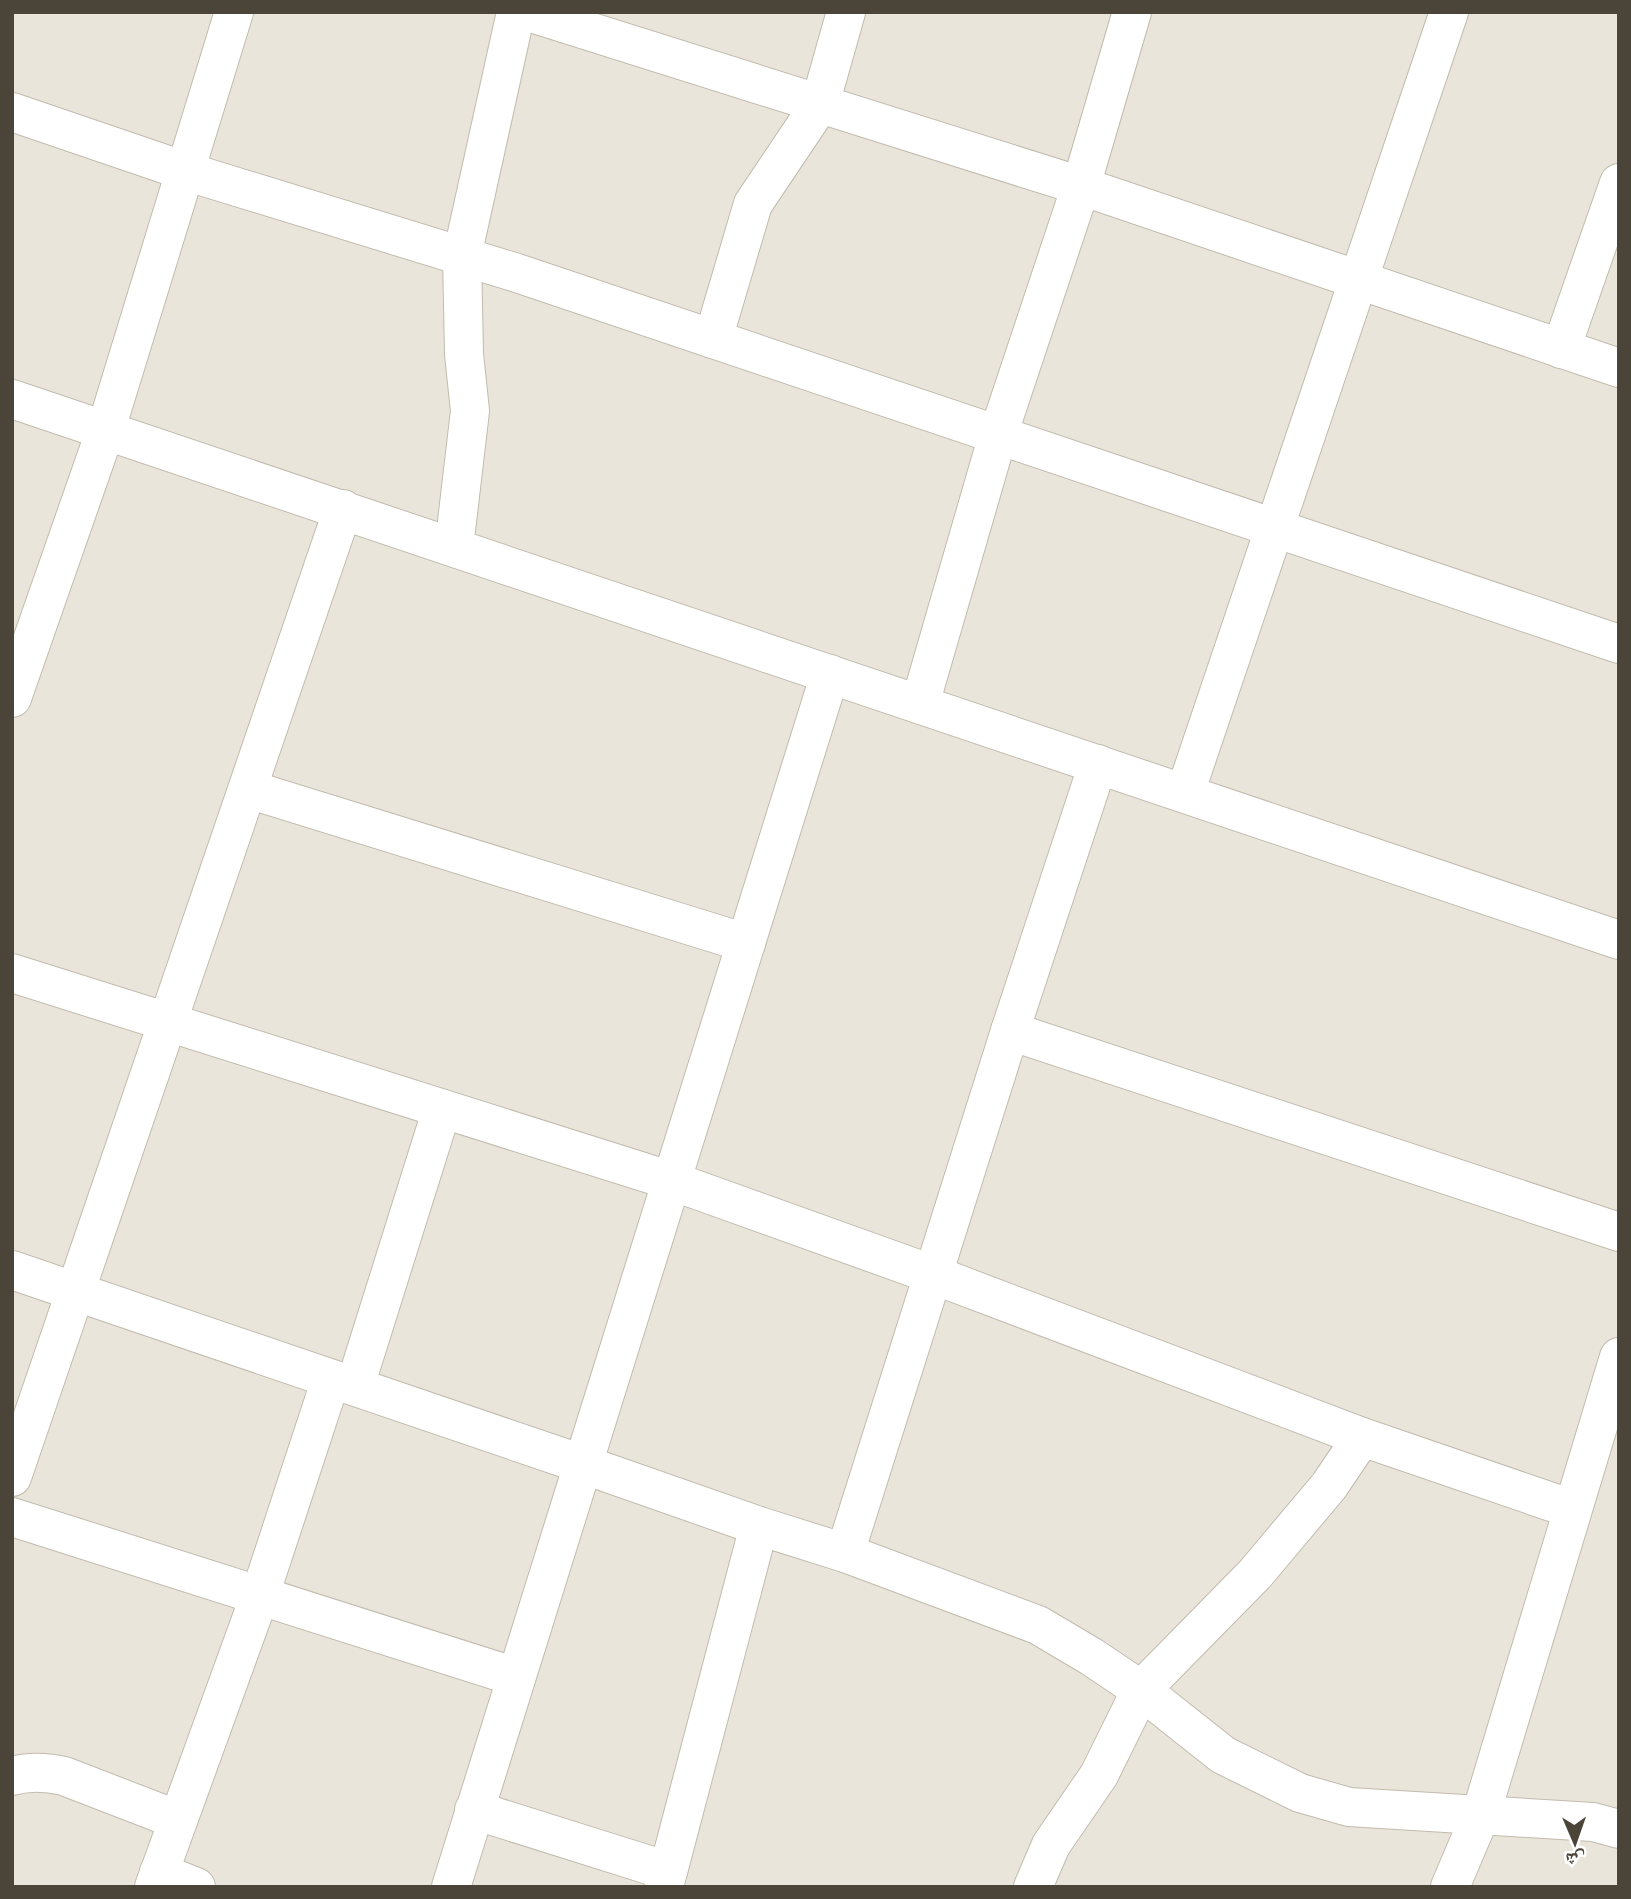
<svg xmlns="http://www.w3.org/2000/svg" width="1631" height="1899" viewBox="0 0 1631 1899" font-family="'Nunito Sans','Noto Naskh Arabic',sans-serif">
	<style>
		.residential { fill: #eae5da }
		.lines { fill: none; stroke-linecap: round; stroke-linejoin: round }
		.minor-casing { stroke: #c2bbae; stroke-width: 40 }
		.minor { stroke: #fff; stroke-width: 38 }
	</style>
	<rect width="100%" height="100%" fill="#f6f3ec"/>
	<rect class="residential" x="12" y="12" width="1607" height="1875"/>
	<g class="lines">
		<defs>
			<g id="minor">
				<path d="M528 12 1081 186 1619 368"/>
				<path d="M12 112 185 171 517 273 1619 644"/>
				<path d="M713 339 753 204 820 104 846 12"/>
				<path d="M1561 349 1619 183"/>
				<path d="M12 399 1619 940"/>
				<path d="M454 547 470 411 464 354 462 256 516 12"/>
				<path d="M12 698 106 429 234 12"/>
				<path d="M920 704 998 435 1081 186 1132 12"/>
				<path d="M248 789 746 943"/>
				<path d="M1185 793 1449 12"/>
				<path d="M12 973 672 1181 934 1275 1362 1437 1572 1509"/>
				<path d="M1010 1031 1619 1232"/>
				<path d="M12 1270 582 1464 759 1526 845 1553 1038 1625 1092 1657 1141 1690 1223 1755 1300 1793 1349 1807 1593 1822 1619 1829"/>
				<path d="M355 1386 442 1109"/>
				<path d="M12 1477 343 509"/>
				<path d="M12 1517 516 1677"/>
				<path d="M845 1553 1010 1031 1098 764"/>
				<path d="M12 1776C30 1771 46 1772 64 1776L178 1820"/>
				<path d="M474 1810 668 1871"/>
				<path d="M159 1872 196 1887"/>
				<path d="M154 1887 260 1595 331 1379"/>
				<path d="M451 1887 830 674"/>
				<path d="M664 1887 759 1526"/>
				<path d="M1033 1887 1051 1845 1099 1775 1141 1690 1255 1574 1329 1486 1362 1437"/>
				<path d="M1450 1887 1481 1814 1619 1357"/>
			</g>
		</defs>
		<use href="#minor" class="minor-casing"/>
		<use href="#minor" class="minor"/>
	</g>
	<rect width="1631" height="1899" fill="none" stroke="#4b4439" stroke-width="28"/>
	<g transform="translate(1575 1843) rotate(178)" stroke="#ffffff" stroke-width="5" paint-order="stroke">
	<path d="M0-5L12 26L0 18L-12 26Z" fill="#4b4439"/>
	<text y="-10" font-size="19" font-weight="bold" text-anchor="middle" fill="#4b4439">ش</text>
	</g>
</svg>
